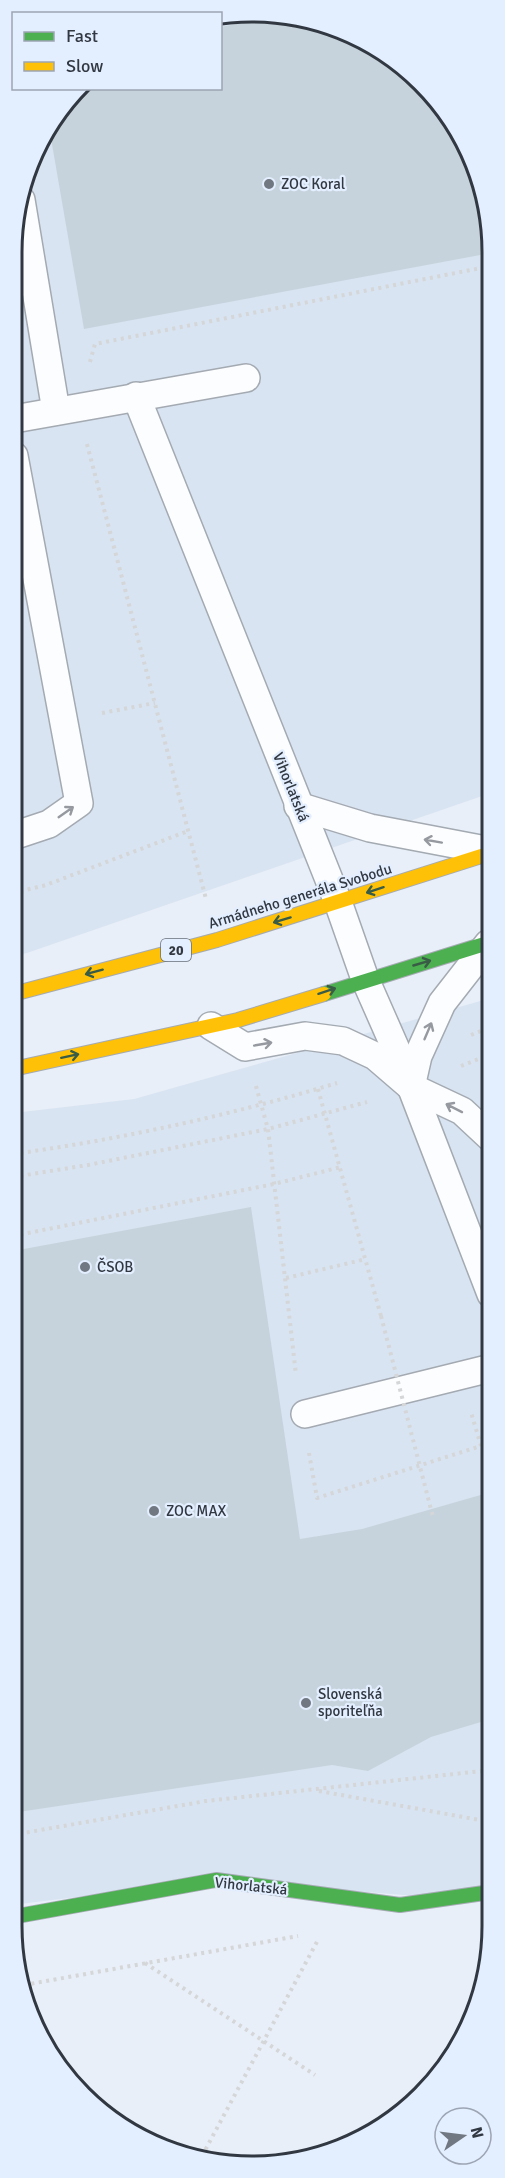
<svg xmlns="http://www.w3.org/2000/svg" width="505" height="2178" viewBox="0 0 505 2178" font-family="Signika,sans-serif">
	<style>
		.built { fill: #d9e4f2 }
		.building { fill: #c7d3dc }
		.lines { fill: none; stroke-linecap: round; stroke-linejoin: round }
		.lane-casing { stroke: #a4aab2; stroke-width: 30 }
		.fast-casing { stroke: #a4aab2; stroke-width: 16 }
		.slow-casing { stroke: #a4aab2; stroke-width: 16 }
		.path { stroke: #d4d6d8; stroke-width: 4; stroke-dasharray: 3 4.5; stroke-linecap: butt }
		.lane { stroke: #fcfdfe; stroke-width: 27 }
		.fast { stroke: #4caf50; stroke-width: 14 }
		.slow { stroke: #ffc107; stroke-width: 14 }
		.path-bridge { stroke: #d4d6d8; stroke-width: 4; stroke-dasharray: 3 4.5; stroke-linecap: butt }
		.oneway { stroke: #969aa0 }
		.oneway2 { stroke: #395c46 }
		.poi-dot { fill: #717882; stroke: #e3eefe; stroke-width: 2 }
		.labels { text-anchor: middle; dominant-baseline: central; stroke-width: 4.5; stroke-linejoin: round; paint-order: stroke }
		.shield { fill: #e3eefe; stroke: #666f7a; stroke-width: 1.5 }
		.shield-label { font-size: 14px; font-weight: bold; fill: #313842 }
		.poi-label { font-size: 15px; fill: #313842; stroke: #e3eefe; text-anchor: start }
		.street-label { font-size: 15px; fill: #313842; stroke: #e3eefe }
		.rim { fill: none; stroke: #313842; stroke-width: 3 }
	</style>
	<rect width="100%" height="100%" fill="#e9eff8"/>
	<g class="built">
		<path d="M284 14 359 37 423 83 468 146 491 221V793L27 953 13 956 14 221 44 132 83 89 220 88 221 18Z"/>
		<path d="M491 998V1902L216 1880 12 1905 13 1113 134 1099Z"/>
	</g>
	<g class="building">
		<path d="M287 15 359 37 423 83 468 146 491 221V253L84 329 49 127 83 88H220V27Z"/>
		<path d="M251 1207 300 1539 362 1529 491 1492V1719L431 1737 368 1771 332 1765 12 1813 13 1251Z"/>
	</g>
	<g class="lines">
		<defs>
			<g id="lane">
				<path d="M21 200 56 411"/>
				<path d="M136 396 338 902 365 979 402 1063 491 1294"/>
				<path d="M14 419 246 378"/>
				<path d="M298 806 370 828 491 851"/>
				<path d="M13 836 49 824 79 803 14 456"/>
				<path d="M211 1026 245 1047 305 1036 343 1041 375 1056 411 1087 462 1111 491 1138"/>
				<path d="M411 1087 418 1056 442 1003 488 944"/>
				<path d="M305 1414 491 1368"/>
			</g>
			<g id="fast">
				<path d="M324 994 491 942"/>
				<path d="M12 1917 216 1880 400 1905 491 1892"/>
			</g>
			<g id="slow">
				<path d="M13 994 217 940 491 853"/>
				<path d="M13 1069 238 1020 324 994"/>
			</g>
		</defs>
		<use href="#lane" class="lane-casing"/>
		<use href="#fast" class="fast-casing"/>
		<use href="#slow" class="slow-casing"/>
		<g class="path">
			<path d="M90 362 95 344 491 266"/>
			<path d="M87 444 206 899"/>
			<path d="M102 713 155 703"/>
			<path d="M13 733 18 728 24 727"/>
			<path d="M13 893 46 885 188 831"/>
			<path d="M471 1035 491 1027"/>
			<path d="M461 1066 491 1054"/>
			<path d="M256 1086 268 1129 296 1375"/>
			<path d="M318 1089 381 1316"/>
			<path d="M13 1154C123 1139 231 1115 337 1083"/>
			<path d="M13 1177 88 1165 268 1129 367 1102"/>
			<path d="M13 1236 274 1184 341 1167"/>
			<path d="M286 1278 366 1259"/>
			<path d="M309 1453 317 1498 481 1446 471 1412"/>
			<path d="M490 1720 491 1723"/>
			<path d="M319 1791 491 1822"/>
			<path d="M12 1835 206 1801 491 1770"/>
			<path d="M145 1963 315 2075"/>
			<path d="M24 1985 298 1936"/>
			<path d="M202 2156 319 1938"/>
		</g>
		<use href="#lane" class="lane"/>
		<use href="#fast" class="fast"/>
		<use href="#slow" class="slow"/>
		<path class="path-bridge" d="M381 1316 433 1517"/>
	</g>
	<defs><path id="oneway-shaft" d="M-6 0H5M1.5-3L5.5 0L1.5 3" fill="none" stroke-width="1.6" stroke-linecap="round" stroke-linejoin="round" transform="scale(1.5)"/></defs>
	<g class="oneway">
		<use href="#oneway-shaft" transform="translate(66 812) rotate(-35)"/>
		<use href="#oneway-shaft" transform="translate(433 841) rotate(-170)"/>
		<use href="#oneway-shaft" transform="translate(428 1031) rotate(-67)"/>
		<use href="#oneway-shaft" transform="translate(263 1044) rotate(-10)"/>
		<use href="#oneway-shaft" transform="translate(454 1108) rotate(-153)"/>
	</g>
	<g class="oneway2">
		<use href="#oneway-shaft" transform="translate(375 890) rotate(162)"/>
		<use href="#oneway-shaft" transform="translate(282 920) rotate(163)"/>
		<use href="#oneway-shaft" transform="translate(422 963) rotate(-16)"/>
		<use href="#oneway-shaft" transform="translate(94 972) rotate(165)"/>
		<use href="#oneway-shaft" transform="translate(327 991) rotate(-18)"/>
		<use href="#oneway-shaft" transform="translate(70 1056) rotate(-12)"/>
	</g>
	<g class="poi-dot">
		<circle cx="269" cy="184" r="6"/>
		<circle cx="85" cy="1267" r="6"/>
		<circle cx="154" cy="1511" r="6"/>
		<circle cx="306" cy="1703" r="6"/>
	</g>
	<g class="labels">
		<rect class="shield" x="161" y="939" width="30" height="22" rx="4.5"/>
		<g class="shield-label">
			<text x="176" y="950">20</text>
		</g>
		<g class="poi-label">
			<text x="281" y="184">ZOC Koral</text>
			<text x="97" y="1267">ČSOB</text>
			<text x="166" y="1511">ZOC MAX</text>
			<text x="318" y="1694">Slovenská<tspan x="318" dy="17">sporiteľňa</tspan></text>
		</g>
		<g class="street-label">
			<text transform="translate(291 787) rotate(68)">Vihorlatská</text>
			<text transform="translate(300 896) rotate(-17)">Armádneho generála Svobodu</text>
			<text transform="translate(251 1886) rotate(6)">Vihorlatská</text>
		</g>
	</g>
	<path d="M0 0H505V2178H0ZM252 22H252A230 230 0 0 1 482 252V1926A230 230 0 0 1 252 2156H252A230 230 0 0 1 22 1926V252A230 230 0 0 1 252 22Z" fill="#e3eefe" fill-rule="evenodd"/>
	<path class="rim" d="M252 22H252A230 230 0 0 1 482 252V1926A230 230 0 0 1 252 2156H252A230 230 0 0 1 22 1926V252A230 230 0 0 1 252 22Z"/>
	<rect x="12" y="12" width="210" height="78" fill="#e3eefe" stroke="#9ca5b3" stroke-width="1.5"/>
	<rect x="24" y="32" width="30" height="9" fill="#4caf50" stroke="#9ca5b3" stroke-width="1.5"/>
	<text x="66" y="42" font-size="18" fill="#313842">Fast</text>
	<rect x="24" y="62" width="30" height="9" fill="#ffc107" stroke="#9ca5b3" stroke-width="1.5"/>
	<text x="66" y="72" font-size="18" fill="#313842">Slow</text>
	<g transform="translate(463 2136) rotate(76)"><circle r="28" fill="#e3eefe" stroke="#9ca5b3" stroke-width="1.5"/>
	<path d="M0-4.5L10 22L0 15L-10 22Z" fill="#717882"/>
	<text y="-9" font-size="16" font-weight="bold" text-anchor="middle" fill="#313842">N</text>
	</g>
</svg>
